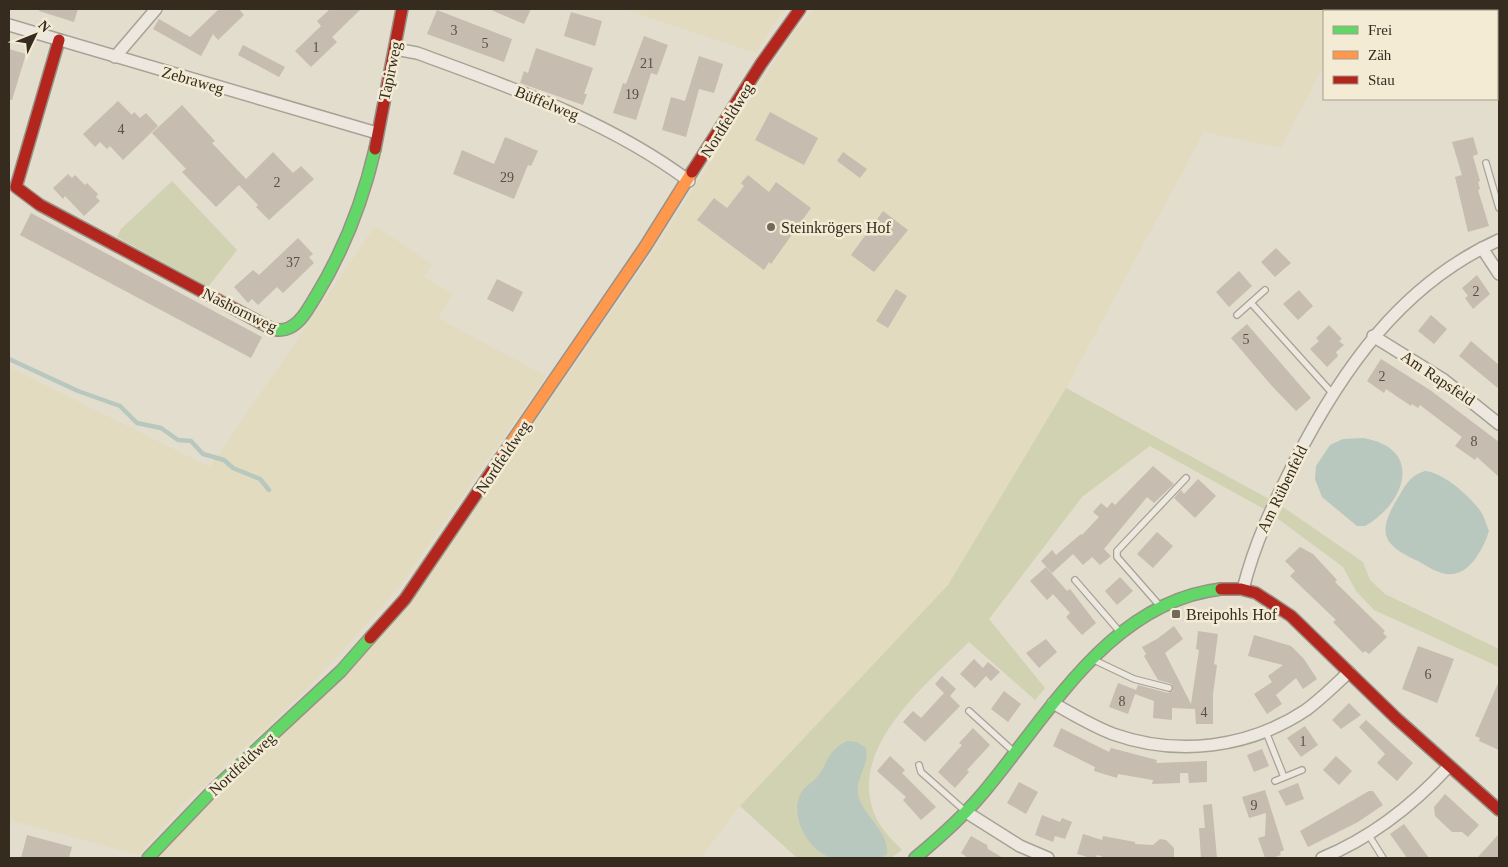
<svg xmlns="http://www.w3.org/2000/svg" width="1508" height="867" viewBox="0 0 1508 867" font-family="'Times New Roman',serif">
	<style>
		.farmland { fill: #e2dbbf }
		.green { fill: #d1d2b1 }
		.water { fill: #b8c8bf }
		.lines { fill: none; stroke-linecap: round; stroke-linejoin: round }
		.stream { stroke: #b8c8bf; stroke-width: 4.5 }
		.building { fill: #c6bcaf }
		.lane-casing { stroke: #a8a296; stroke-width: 8 }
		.street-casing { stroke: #a8a296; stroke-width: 14 }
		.fast-casing { stroke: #989186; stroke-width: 14 }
		.slow-casing { stroke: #989186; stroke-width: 14 }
		.jam-casing { stroke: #989186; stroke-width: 14 }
		.lane { stroke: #ece8df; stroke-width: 5.5 }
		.street { stroke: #ece8df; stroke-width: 11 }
		.fast { stroke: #63d668; stroke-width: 11 }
		.slow { stroke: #ff974d; stroke-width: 11 }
		.jam { stroke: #b3261e; stroke-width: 11 }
		.poi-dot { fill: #73695c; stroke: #f3ebd4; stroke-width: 2 }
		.labels { text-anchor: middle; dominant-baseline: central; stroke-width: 5; stroke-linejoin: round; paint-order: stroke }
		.number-label { font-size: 14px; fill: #5a4f43 }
		.street-label { font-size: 16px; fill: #362b1f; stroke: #f3ebd4 }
		.poi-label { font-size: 16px; fill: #362b1f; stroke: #f3ebd4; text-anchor: start }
	</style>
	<rect width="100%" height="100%" fill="#e3ddce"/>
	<g class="farmland">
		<path d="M623 9H786L776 20 756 53Z"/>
		<path d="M814 9H1353L1352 11H1324V65L1281 148 1204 132 1066 388 948 585 740 806 700 858H157L420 588 656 248 793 32Z"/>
		<path d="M375 226 432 264 424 277 453 294 438 318 546 376 402 583 375 615 309 687 184 804 138 855 9 820V367L210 467Z"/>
	</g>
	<g class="green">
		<path d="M172 181 237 250 208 287 117 237 121 229Z"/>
		<path d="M1066 388 1269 499 1264 509 1150 446 1082 497 989 619 1045 688 1035 700 969 642C928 683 848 746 874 813 879 827 891 839 902 850L891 858H797L740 806 948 585Z"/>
		<path d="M1283 507 1363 562 1370 580 1385 594 1499 649V667L1374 610 1356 591 1343 567 1277 518Z"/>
	</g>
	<g class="water">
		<path d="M1363 438C1424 448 1406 503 1365 526H1357L1322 497 1315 479 1316 466 1330 445 1343 439Z"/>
		<path d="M1425 471C1444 473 1467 494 1479 509 1484 515 1486 524 1489 531 1483 550 1467 581 1442 573 1434 571 1425 565 1418 561 1381 544 1377 532 1399 496 1406 484 1411 475 1425 471Z"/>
		<path d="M847 741 857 742 866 748C870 766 853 780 859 798 865 817 890 833 887 854L881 858C868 858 842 862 831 858 808 850 790 817 800 795 804 786 810 785 816 778 830 763 823 754 847 741Z"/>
	</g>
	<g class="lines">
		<path class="stream" d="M9 359 78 391 120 406 137 423 161 428 178 440 191 441 203 454 224 460 233 468 260 479 269 490"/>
	</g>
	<g class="building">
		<path d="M40 9H78L74 22 39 11Z"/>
		<path d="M219 9H239L244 15 218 40 213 34 201 56 153 29 159 19 190 37Z"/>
		<path d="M330 9H361L332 37 337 42 311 67 295 51 321 26 317 21Z"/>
		<path d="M489 9H531L524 24Z"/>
		<path d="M437 10 512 39 504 62 427 34Z"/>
		<path d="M571 12 602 21 595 46 564 36Z"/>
		<path d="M644 36 668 45 657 75 651 73 636 120 613 113 623 83 626 84Z"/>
		<path d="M243 45 285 67 279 77 238 55Z"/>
		<path d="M536 48 593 68 584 94H587L583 105 520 83 524 71 528 73Z"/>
		<path d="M9 49 26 54 12 100H9Z"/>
		<path d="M699 56 723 64 714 93 699 89 686 137 662 130 671 97 685 101Z"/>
		<path d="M118 101 132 115 134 112 140 118 146 113 158 126 123 160 110 146 107 149 100 142 95 147 83 134Z"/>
		<path d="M182 105 215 141 212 143 246 179 273 152 293 173 301 166 314 179 269 220 256 207 258 205 239 185 216 207 182 172 186 169 152 133Z"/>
		<path d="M770 112 818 138 804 165 755 140Z"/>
		<path d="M505 137 538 151 531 166 528 165 514 199 453 174 462 150 494 164Z"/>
		<path d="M1473 137 1478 154 1473 156 1480 181 1478 182 1480 189 1478 190 1489 226 1468 232 1455 177 1462 175 1452 142Z"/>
		<path d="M843 152 867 169 860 178 837 161Z"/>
		<path d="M68 174 72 178 75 175 85 185 87 183 98 194 96 197 100 201 84 216 65 196 63 199 53 188Z"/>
		<path d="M748 175 769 192 776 182 811 208 771 264 769 262 764 270 697 220 714 198 727 208 744 186 741 183Z"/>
		<path d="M883 211 908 230 874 272 851 255Z"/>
		<path d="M31 213 262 337 251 358 20 235Z"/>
		<path d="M298 238 313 254 309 257 314 263 283 293 277 287 258 305 252 299 248 303 234 287 253 270 259 275Z"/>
		<path d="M1276 248 1291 263 1275 277 1261 262Z"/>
		<path d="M1239 271 1252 286 1229 307 1216 292Z"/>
		<path d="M1477 275 1490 294 1473 309 1465 298 1468 296 1462 288Z"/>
		<path d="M497 279 523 292 513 312 487 299Z"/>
		<path d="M896 289 907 296 888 328 876 321Z"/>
		<path d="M1299 290 1313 306 1298 320 1283 304Z"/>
		<path d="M1431 315 1447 329 1434 344 1418 331Z"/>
		<path d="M1247 324 1311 398 1296 411 1271 385 1231 338Z"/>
		<path d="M1329 325 1342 339 1339 341 1344 345 1336 352 1338 356 1327 367 1310 349 1319 341 1316 338Z"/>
		<path d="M1471 341 1499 365V389L1459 356Z"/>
		<path d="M1381 359 1430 390 1499 442V477L1477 457 1475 460 1455 446 1462 437 1420 405 1418 408 1412 404 1411 406 1386 389 1384 393 1367 381Z"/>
		<path d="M1153 466 1174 484 1154 503 1147 497 1104 549 1111 556 1100 565 1092 557 1083 565 1073 554 1052 573 1041 561 1052 550 1056 555 1081 534 1082 535 1099 517 1093 512 1101 503 1107 508 1112 502 1115 505Z"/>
		<path d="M1198 479 1216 496 1195 518 1174 498 1181 490 1184 494Z"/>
		<path d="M1157 532 1173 546 1153 568 1137 554Z"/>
		<path d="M1300 547 1313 554 1337 580 1335 582 1385 631 1383 633 1387 637 1369 654 1365 651 1363 653 1333 622 1336 620 1290 576 1295 571 1285 561Z"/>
		<path d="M1046 567 1067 591 1070 589 1096 623 1082 635 1066 617 1070 613 1053 594 1047 600 1030 581Z"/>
		<path d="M1120 577 1133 591 1117 605 1105 591Z"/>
		<path d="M1174 626 1183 639 1165 653 1191 704 1199 650 1196 649 1198 631 1218 634 1214 664 1217 665 1213 694V724H1196L1195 709 1172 708V720L1153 718 1154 701 1135 694 1128 714 1109 707 1118 683 1136 690 1138 685 1168 693 1173 691 1172 684 1158 680 1144 656 1146 654 1142 647 1157 639Z"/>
		<path d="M1254 635 1291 646 1304 659 1317 679 1303 689 1296 678 1276 695 1282 704 1267 714 1254 694 1272 682 1268 676 1283 665 1248 656Z"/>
		<path d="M1046 639 1057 652 1039 668 1026 653Z"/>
		<path d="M1418 646 1454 659 1437 703 1402 689Z"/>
		<path d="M974 659 983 668 988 662 1000 672 991 681 986 676 975 688 960 674Z"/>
		<path d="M942 676 956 689 950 696 960 706 925 742 903 722 913 711 921 718 944 693 935 684Z"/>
		<path d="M1499 681V750L1479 741 1480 738 1475 736Z"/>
		<path d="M1004 691 1021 704 1008 722 991 709Z"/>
		<path d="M1349 703 1361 715 1341 729 1332 720Z"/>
		<path d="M1366 720 1413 763 1397 781 1377 763 1385 754 1359 727Z"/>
		<path d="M1305 726 1318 745 1301 757 1287 738Z"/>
		<path d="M973 728 990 745 967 770 969 772 955 788 938 772 962 745 959 743Z"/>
		<path d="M1061 728 1109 752 1111 748 1157 760 1156 763 1207 761V782L1189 783 1188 773H1180V783L1152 784 1153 780 1118 774 1117 778 1094 771 1095 767 1053 746Z"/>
		<path d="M1262 749 1269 766 1254 772 1247 755Z"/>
		<path d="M890 756 905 770 902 773 936 807 921 820 903 800 906 797 877 771Z"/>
		<path d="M1336 756 1352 771 1339 785 1323 770Z"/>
		<path d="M1019 782 1038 792 1026 814 1007 803Z"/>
		<path d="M1298 783 1304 799 1286 806 1278 791Z"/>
		<path d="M1265 790 1284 850 1280 852 1281 855 1272 858H1265L1258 838 1265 836 1266 813 1249 818 1242 797Z"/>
		<path d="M1369 791H1373L1383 805 1358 822 1308 847 1300 831Z"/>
		<path d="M1445 794 1479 825 1468 837 1462 832H1452L1435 816 1434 807Z"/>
		<path d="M1212 804 1217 858H1201L1199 828H1205L1203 805Z"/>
		<path d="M1042 815 1060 822 1062 818 1072 822 1065 839 1055 836 1053 842 1035 835Z"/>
		<path d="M1404 824 1429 858H1407L1390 834Z"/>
		<path d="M1083 834 1102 840 1103 836 1135 842V844L1153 845 1160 839 1166 840 1174 848V858H1106L1097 855 1096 858H1091L1077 854Z"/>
		<path d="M1499 834V858H1477L1487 847Z"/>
		<path d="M27 835 72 847 69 858H21Z"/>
		<path d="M971 836 987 845 988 849 1003 858H968L961 853Z"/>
	</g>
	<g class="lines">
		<defs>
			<g id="lane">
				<path d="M1486 163 1499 208"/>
				<path d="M1252 304 1333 394"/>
				<path d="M1237 315 1265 290"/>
				<path d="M1075 580 1120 632"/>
				<path d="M1160 606 1117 557V551L1186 478"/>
				<path d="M1094 660 1134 679 1169 688"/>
				<path d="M969 711 1013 751"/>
				<path d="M1266 732 1284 777"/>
				<path d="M919 765 921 772 965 811"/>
				<path d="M1275 781 1302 770"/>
				<path d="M1368 834 1383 858"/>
			</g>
			<g id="street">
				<path d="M9 25 377 133"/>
				<path d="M395 49 417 53C512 88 607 120 689 181"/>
				<path d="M115 57 156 9"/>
				<path d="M1482 248 1499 274"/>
				<path d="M1373 336 1444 380 1499 424"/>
				<path d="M1243 589C1255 542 1272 507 1294 463 1341 371 1401 284 1499 240"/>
				<path d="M1053 703C1072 714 1092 726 1113 734 1178 757 1249 748 1306 710 1321 699 1335 685 1349 672"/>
				<path d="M966 812 1020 846 1048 858"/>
				<path d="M1322 858C1371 838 1413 805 1449 766"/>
			</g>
			<g id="fast">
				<path d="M261 323C270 328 278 333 289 328 302 322 309 307 316 296 344 250 363 201 375 149"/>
				<path d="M148 858 213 790 341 671 370 638"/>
				<path d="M915 858C939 838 963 817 983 793 1049 715 1109 602 1221 589"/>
			</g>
			<path id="slow" d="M500 459 645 247 692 172"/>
			<g id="jam">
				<path d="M59 40 16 187 40 205 261 323"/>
				<path d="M375 149 402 9"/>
				<path d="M692 172 761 64 800 9"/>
				<path d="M1221 589H1241L1256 593 1291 616 1396 718 1499 810"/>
				<path d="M370 638 405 599 500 459"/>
			</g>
		</defs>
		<use href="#lane" class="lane-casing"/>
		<use href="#street" class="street-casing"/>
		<use href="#fast" class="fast-casing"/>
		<use href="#slow" class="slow-casing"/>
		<use href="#jam" class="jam-casing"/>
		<use href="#lane" class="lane"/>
		<use href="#street" class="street"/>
		<use href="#fast" class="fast"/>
		<use href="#slow" class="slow"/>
		<use href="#jam" class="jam"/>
	</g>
	<g class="poi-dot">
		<circle cx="771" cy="227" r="5"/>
		<rect x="1171" y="609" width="10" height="10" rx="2.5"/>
	</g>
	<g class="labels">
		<g class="number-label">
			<text x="454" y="30">3</text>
			<text x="485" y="43">5</text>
			<text x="316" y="47">1</text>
			<text x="647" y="63">21</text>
			<text x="632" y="94">19</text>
			<text x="121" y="129">4</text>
			<text x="507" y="177">29</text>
			<text x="277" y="182">2</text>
			<text x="293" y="262">37</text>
			<text x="1476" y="291">2</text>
			<text x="1246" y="339">5</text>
			<text x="1382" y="376">2</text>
			<text x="1474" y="441">8</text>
			<text x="1428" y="674">6</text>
			<text x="1122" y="701">8</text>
			<text x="1204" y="712">4</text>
			<text x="1303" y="741">1</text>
			<text x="1254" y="805">9</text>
		</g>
		<g class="street-label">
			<text transform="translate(390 71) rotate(-78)">Tapirweg</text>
			<text transform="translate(193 80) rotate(16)">Zebraweg</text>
			<text transform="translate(547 103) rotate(22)">Büffelweg</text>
			<text transform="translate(727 120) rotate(-58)">Nordfeldweg</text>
			<text transform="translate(240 310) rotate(26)">Nashornweg</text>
			<text transform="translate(1438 378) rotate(34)">Am Rapsfeld</text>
			<text transform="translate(503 457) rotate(-56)">Nordfeldweg</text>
			<text transform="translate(1282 489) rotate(-64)">Am Rübenfeld</text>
			<text transform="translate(242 764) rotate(-43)">Nordfeldweg</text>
		</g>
		<g class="poi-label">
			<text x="781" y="227">Steinkrögers Hof</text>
			<text x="1186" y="614">Breipohls Hof</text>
		</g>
	</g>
	<rect width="1508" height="867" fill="none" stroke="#362b1f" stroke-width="20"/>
	<rect x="1323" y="10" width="175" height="90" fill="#f3ebd4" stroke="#a79e8c"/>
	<rect x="1333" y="26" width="25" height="8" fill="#63d668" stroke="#a79e8c"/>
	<text x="1368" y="35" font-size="15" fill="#362b1f">Frei</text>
	<rect x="1333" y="51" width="25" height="8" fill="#ff974d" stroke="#a79e8c"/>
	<text x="1368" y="60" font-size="15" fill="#362b1f">Zäh</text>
	<rect x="1333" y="76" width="25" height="8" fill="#b3261e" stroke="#a79e8c"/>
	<text x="1368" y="85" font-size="15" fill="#362b1f">Stau</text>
	<g transform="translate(35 35) rotate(47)" stroke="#f3ebd4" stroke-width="4" paint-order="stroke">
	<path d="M0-4L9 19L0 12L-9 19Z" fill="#362b1f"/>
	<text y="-8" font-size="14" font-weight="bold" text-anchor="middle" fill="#362b1f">N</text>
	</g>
</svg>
